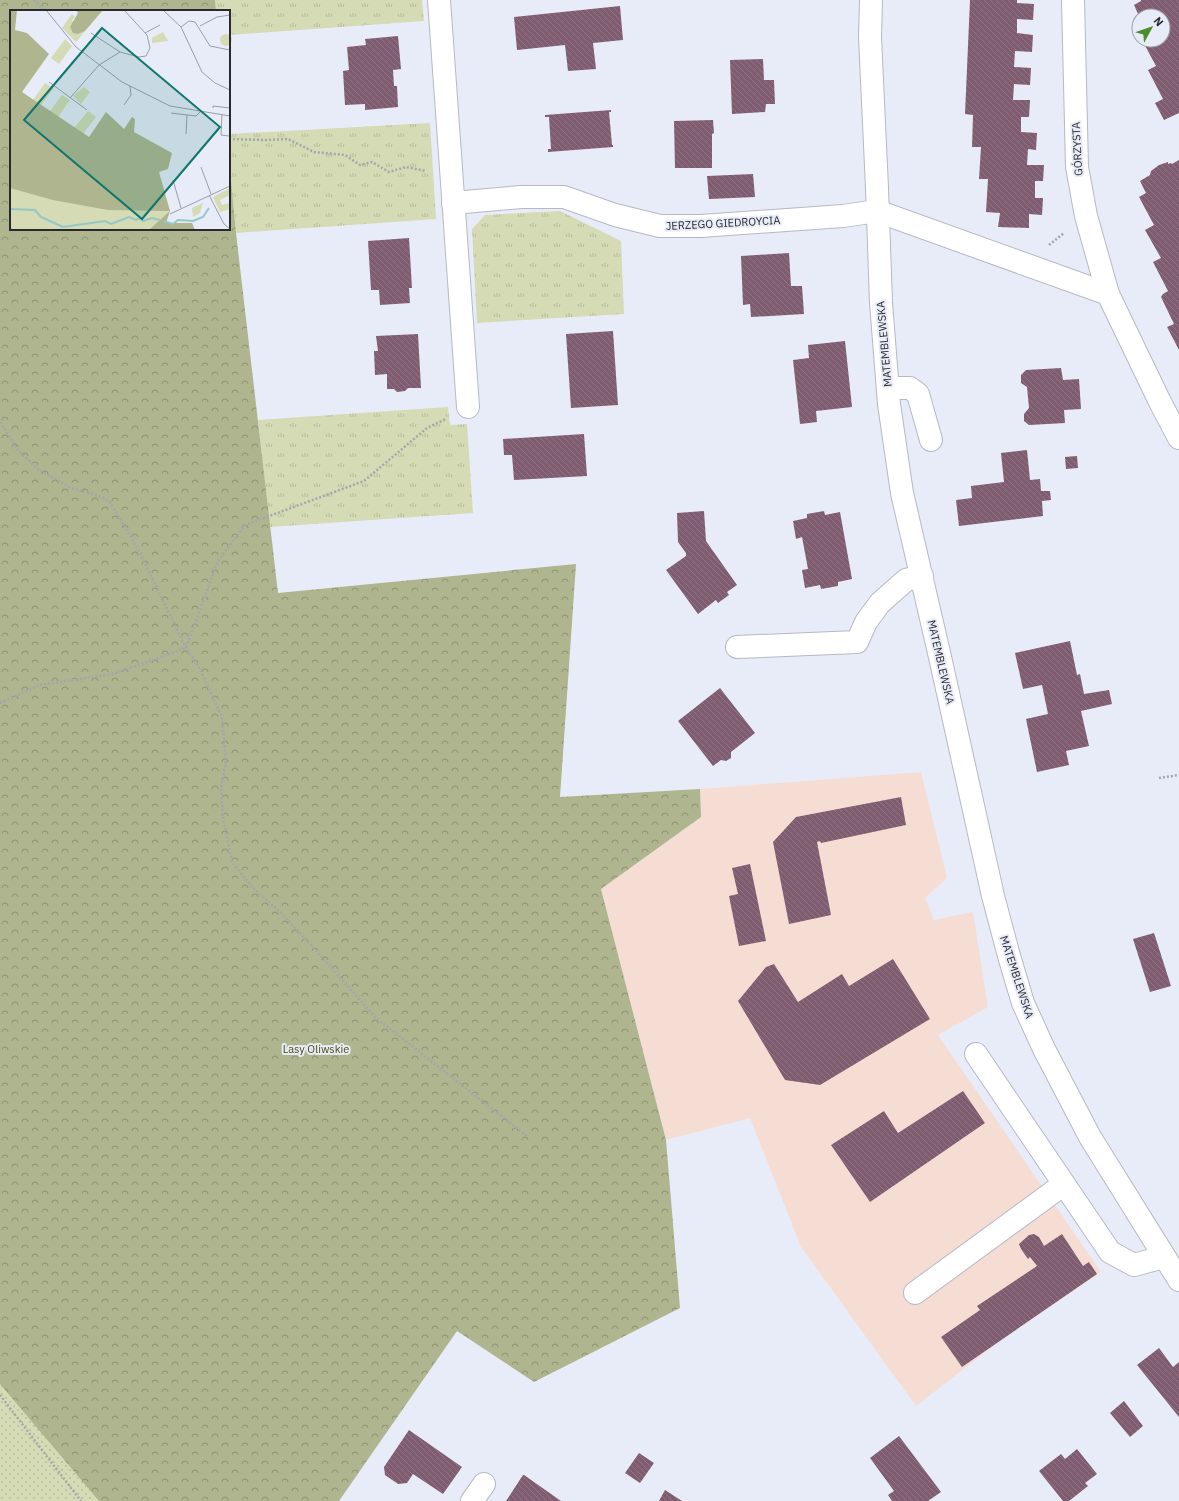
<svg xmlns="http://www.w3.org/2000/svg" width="1179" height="1501" viewBox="0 0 1179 1501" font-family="'IBM Plex Sans',sans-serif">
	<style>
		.commercial { fill: #f5ddd3 }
		.grass { fill: url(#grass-tufts) }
		.forest { fill: url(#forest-crowns) }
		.park { fill: url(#park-dots) }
		.building { fill: url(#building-back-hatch) }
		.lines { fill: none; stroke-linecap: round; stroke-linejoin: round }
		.minor-casing { stroke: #b6b9c4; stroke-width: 24 }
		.path { stroke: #a3a6af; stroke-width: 2.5; stroke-dasharray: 2 2; stroke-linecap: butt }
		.minor { stroke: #fff; stroke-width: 22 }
		.labels { text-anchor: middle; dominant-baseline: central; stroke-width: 4; stroke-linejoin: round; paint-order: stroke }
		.street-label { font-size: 11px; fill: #292a2e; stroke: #e8ecf8 }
		.park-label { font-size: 11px; fill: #464b0a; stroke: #e8ecf8 }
		.inset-river { fill: none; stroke: #94c7c7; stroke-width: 2 }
		.inset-road { fill: none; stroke: #9c9ea7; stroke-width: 1 }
		.view { fill: #0f766e; fill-opacity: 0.15; stroke: #0f766e; stroke-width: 2 }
		.inset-edge { fill: none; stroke: #292a2e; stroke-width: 2 }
	</style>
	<defs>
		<pattern id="grass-tufts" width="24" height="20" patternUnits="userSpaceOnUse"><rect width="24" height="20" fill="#d5dbb4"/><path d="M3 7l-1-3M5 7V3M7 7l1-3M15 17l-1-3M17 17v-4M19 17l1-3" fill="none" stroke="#b7bc9b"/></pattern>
		<pattern id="forest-crowns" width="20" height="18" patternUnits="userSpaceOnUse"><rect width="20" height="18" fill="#afb58e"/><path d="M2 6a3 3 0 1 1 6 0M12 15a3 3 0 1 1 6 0" fill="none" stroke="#8e9374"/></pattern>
		<pattern id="park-dots" width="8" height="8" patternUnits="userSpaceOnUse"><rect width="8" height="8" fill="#d5dbb4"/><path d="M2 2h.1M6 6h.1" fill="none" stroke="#b7bc9b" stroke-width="1.8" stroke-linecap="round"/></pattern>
		<pattern id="building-back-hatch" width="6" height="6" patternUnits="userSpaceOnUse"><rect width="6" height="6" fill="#7f5c6f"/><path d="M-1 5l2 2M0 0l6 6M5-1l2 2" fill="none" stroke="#8f7583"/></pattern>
	</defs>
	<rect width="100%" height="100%" fill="#e8ecf8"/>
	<path class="commercial" d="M921 772 947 878 925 898 934 920 973 912 988 1007 938 1035 1101 1272 1001 1340 916 1406 801 1247 750 1118 666 1140 601 889 701 817 700 789Z"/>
	<g class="grass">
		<path d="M215 0H422L424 21 229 35V11H216Z"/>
		<path d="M430 123 436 219 236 233 229 159V134Z"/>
		<path d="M560 211 621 241 624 314 477 323 472 229 485 215Z"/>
		<path d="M448 407 450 425 467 424 473 513 270 527 258 420Z"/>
	</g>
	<path class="forest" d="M0 0H215L216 11H11V229H229V159L236 233 278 593 576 564 560 797 700 789 701 817 601 889 666 1140 680 1308 534 1382 457 1331 339 1501H0Z"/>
	<path class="park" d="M0 1384 99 1501H0Z"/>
	<g class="building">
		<path d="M970 0H1017V3L1034 4 1033 20 1017 19V33L1033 35 1032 52 1015 51 1014 67 1031 68 1030 85 1014 84 1013 100H1030L1029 117H1021V132L1037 133 1036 150 1028 149 1027 165H1044L1043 181H1035V198H1043L1042 215 1029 214V228L998 227 1000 213 986 212 988 179H979L981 147H972L973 115 965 114Z"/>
		<path d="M1141 0H1179V113L1164 120 1155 103 1163 99 1148 70 1156 66 1142 40H1163V16H1139L1134 5 1141 1Z"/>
		<path d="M620 6 623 40 593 43 596 69 568 71 565 45 517 50 514 17Z"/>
		<path d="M398 36 401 69 393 70 394 86H397L398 107 365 110V104L345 105 343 71 349 70 347 47 366 45 365 39Z"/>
		<path d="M763 59 764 80H774L775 104H766L765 112 732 114 730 60Z"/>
		<path d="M611 110V112H609L612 145H613V147L548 152V149H551L549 117H545V115Z"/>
		<path d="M713 120 714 133 712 134V168H675L674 121Z"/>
		<path d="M1179 160V350L1167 327 1174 324 1161 297 1163 294 1168 291 1153 262 1161 258 1145 230 1154 225 1139 197 1146 193 1140 181 1150 175 1151 171 1159 165 1168 162V164L1171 163 1172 164Z"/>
		<path d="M753 174 755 197 709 199 707 176Z"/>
		<path d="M409 238 412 288H409L410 303 380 305 379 290H371L368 241Z"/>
		<path d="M789 253 791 286H802L804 314 751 317 750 304 743 305 741 256Z"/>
		<path d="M613 331 618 405 571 408 566 334Z"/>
		<path d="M418 334 421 388H408L405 391 397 392 394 389H387V374L375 375 374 351H378L376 336Z"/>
		<path d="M845 341 852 407 816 411 817 422 800 424 793 360 809 358 808 345Z"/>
		<path d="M1061 368 1063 380 1079 379 1081 409 1064 410 1065 423 1029 425 1024 421V414L1029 408 1027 387 1021 383V375L1026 370Z"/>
		<path d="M584 434 587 476 514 480 512 455H504L503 439Z"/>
		<path d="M1027 450 1030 480 1040 479 1041 491H1050L1051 500 1042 501 1043 516 959 526 956 500 972 498 971 486 1004 482 1001 453Z"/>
		<path d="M1077 456 1078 468 1066 469 1065 457Z"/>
		<path d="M704 511 706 541 737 585 727 592 729 595 718 603 716 600 698 614 666 570 686 556V553L678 542 677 513Z"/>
		<path d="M824 511 825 515 840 512 852 579 838 582V586L821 589 820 585 805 588 802 570 808 569 802 537 796 539 793 521 807 518V514Z"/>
		<path d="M1070 641 1077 675 1080 674 1084 694 1109 690 1112 704 1081 711 1089 746 1066 751 1069 765 1037 772 1026 719 1048 714 1042 685 1023 689 1015 653Z"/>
		<path d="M720 688 755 733 731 752V758L726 761 721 760 713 766 678 721Z"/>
		<path d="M901 797 906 825 821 843 820 841 817 842 831 915 789 924 773 842 796 817Z"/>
		<path d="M750 864 766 941 739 946 729 896 738 894 732 868Z"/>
		<path d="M1154 933 1171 986 1150 992 1133 939Z"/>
		<path d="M893 959 930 1019 820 1085 785 1080 738 1001 766 967 774 964 798 1002 842 974 849 986Z"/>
		<path d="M963 1091 985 1123 870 1202 831 1145 884 1111 898 1133Z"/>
		<path d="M1034 1234 1039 1237 1044 1246 1062 1234 1083 1266 1089 1262 1097 1274 962 1367 941 1337 980 1310 977 1306 1037 1266 1030 1257 1028 1259 1021 1249 1019 1244 1029 1235Z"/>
		<path d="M1159 1348 1173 1367 1179 1362V1417L1137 1365Z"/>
		<path d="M1124 1401 1143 1426 1130 1437 1110 1413Z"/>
		<path d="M409 1430 462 1467 443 1494 413 1474 407 1483 398 1484 385 1475 384 1467Z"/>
		<path d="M899 1436 941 1492 928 1501H892L888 1495 894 1491 870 1458Z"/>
		<path d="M1077 1449 1097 1474 1085 1483 1088 1486 1069 1501H1063L1039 1471 1061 1454 1065 1459Z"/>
		<path d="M639 1453 654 1463 640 1483 625 1473Z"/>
		<path d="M523 1475H524L561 1501H506Z"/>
		<path d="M665 1490 682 1501H659Z"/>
	</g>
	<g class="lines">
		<defs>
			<g id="minor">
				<path d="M439 0 468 407"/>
				<path d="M871 0 870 37 877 188 881 303 889 404 902 493 940 657 993 896 1009 956 1023 1003 1044 1049 1090 1137 1179 1280"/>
				<path d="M1073 0 1077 167 1086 216 1108 294 1160 402 1179 438"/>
				<path d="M453 203 521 197H564L615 215 660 226H701L843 216 877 211 1108 294"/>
				<path d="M888 388H910L918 394 931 440"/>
				<path d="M737 647 857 642 866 622 880 603 906 580 922 576"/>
				<path d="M976 1054 1110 1252 1134 1265 1164 1257"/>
				<path d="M915 1293 1064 1184"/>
				<path d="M472 1501 484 1484"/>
			</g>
		</defs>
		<use href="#minor" class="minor-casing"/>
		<g class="path">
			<path d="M34 0 45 11"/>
			<path d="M229 139 265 140 288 139 314 152 345 155 360 165 372 162 389 172 406 167 426 171"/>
			<path d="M1049 245 1064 233"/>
			<path d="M0 422 18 450 39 470 71 488 99 496 110 502 140 553 186 648 199 667 222 717 226 761 221 788 223 818 232 862 253 888 282 914 314 948 375 1017 528 1137"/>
			<path d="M0 703 40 685 113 674 186 648 218 561 245 525 364 481 427 428 446 419"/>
			<path d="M1159 778 1179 775"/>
			<path d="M0 1395 81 1501"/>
		</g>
		<use href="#minor" class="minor"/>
	</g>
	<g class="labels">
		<g class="street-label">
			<text transform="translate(1077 149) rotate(-93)">GÓRZYSTA</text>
			<text transform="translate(723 223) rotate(-3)">JERZEGO GIEDROYCIA</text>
			<text transform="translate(884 344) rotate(-95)">MATEMBLEWSKA</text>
			<text transform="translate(941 662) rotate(77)">MATEMBLEWSKA</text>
			<text transform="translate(1017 977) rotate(72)">MATEMBLEWSKA</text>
		</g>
		<g class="park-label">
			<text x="316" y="1049">Lasy Oliwskie</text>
		</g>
	</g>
	<g transform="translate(10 10)">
		<rect width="220" height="220" fill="#e8ecf8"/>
		<path d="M62 4 65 7 62 10 68 24 75 21 66 32 52 18ZM210 30a6 6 0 1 1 12 0a6 6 0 1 1-12 0ZM55 29 62 36 49 54 41 48ZM35 73 44 78 31 95 23 90ZM74 77 80 82 71 94 63 86ZM52 85 60 90 48 107 40 101ZM78 101 86 107 73 124 64 118ZM220 178V185L210 190 212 195 220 193V199L210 202 203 187Z" fill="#d5dbb4"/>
		<path d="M0 0H7L5 20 17 23 39 44 12 82 79 127 96 102 114 119 122 107 125 109 124 122 162 143 158 159 149 162 160 201 156 213H182L185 220H0ZM66 0H93L75 21 68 24 63 23 60 17 68 3Z" fill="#afb58e"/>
		<path d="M0 178 43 190 98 200 160 201 140 219 134 220H6L0 218ZM193 193 190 203 183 207 182 198Z" fill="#d5dbb4"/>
		<path d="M153 22 158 31 142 33V28Z" fill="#d5dbb4"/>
		<path class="inset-river" d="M0 199 25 200 31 207 53 217 95 211 101 214 119 207 126 210 130 208 133 211 142 208 150 210M153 211 163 214 168 210 183 211 193 207 199 198"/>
		<path class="inset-road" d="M36 0 66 37 112 72 160 96 220 106M153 0 171 17 192 62 205 73 220 80M190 16 207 7 220 5M171 17 179 11 185 12 200 36 220 40M81 23 110 42 129 47 136 46 140 38 137 25 114 0M135 23 150 15M39 72 77 100M60 88 89 55 110 42M114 95 121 85 120 76M203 98V96L220 98M161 103 186 106 190 102M212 105 211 125 219 126M176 124 177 105M191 157 201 184M163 170 171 198M199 185 214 214 220 219M160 204 220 176"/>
		<path class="view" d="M92 18 210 117 132 209 14 110Z"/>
		<rect width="220" height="220" class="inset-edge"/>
	</g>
	<g transform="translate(1151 28) rotate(50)"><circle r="19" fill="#e8ecf8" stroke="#9c9ea7"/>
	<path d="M0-3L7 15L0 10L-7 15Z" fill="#4c8c2d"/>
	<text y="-6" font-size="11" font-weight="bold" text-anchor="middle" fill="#292a2e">N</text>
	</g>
</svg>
